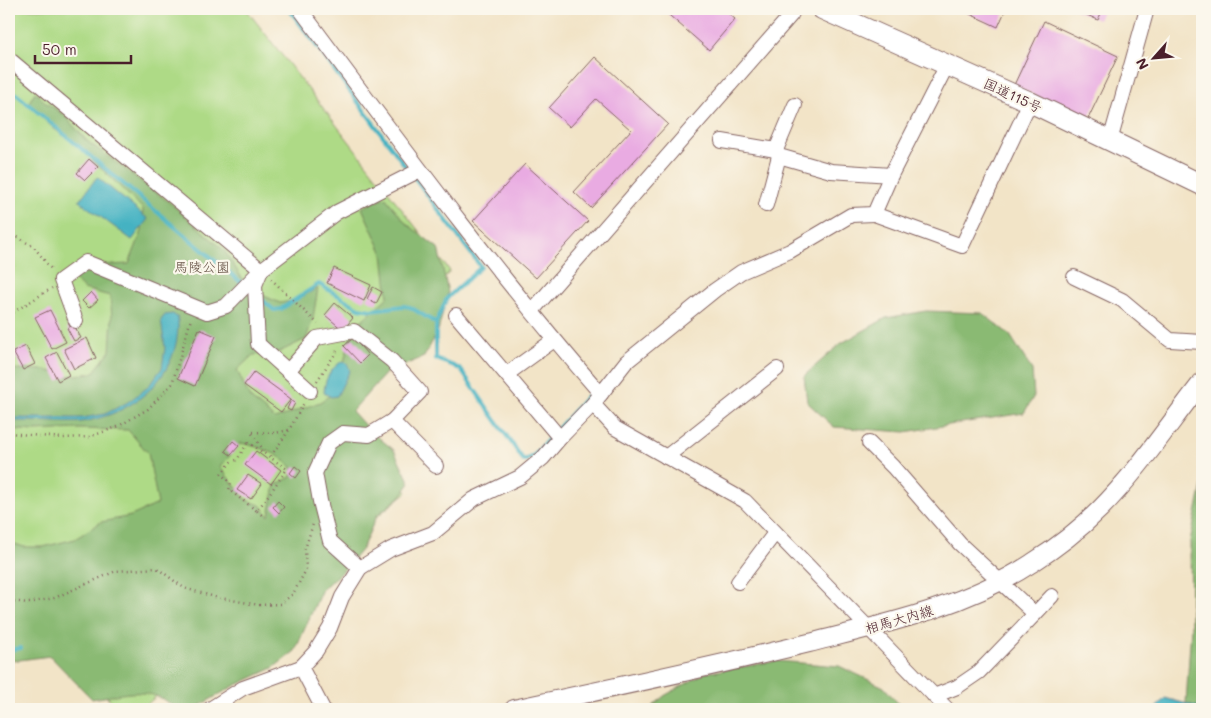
<svg xmlns="http://www.w3.org/2000/svg" width="1211" height="718" viewBox="0 0 1211 718" font-family="Mali,'Klee One',sans-serif">
	<style>
		.green { fill: #aeda86; stroke: #7c7c58 }
		.forest { fill: #8aba73; stroke: #6a6c4f; fill-rule: evenodd }
		.water { fill: #45b2c2; stroke: #486876 }
		.lines { fill: none; stroke-linecap: round; stroke-linejoin: round }
		.stream { stroke: #45b2c2; stroke-width: 4 }
		.building { fill: #e9abe2 }
		.minor-casing { stroke: #856462; stroke-width: 16 }
		.major-casing { stroke: #856462; stroke-width: 20 }
		.highway-casing { stroke: #856462; stroke-width: 22 }
		.path { stroke: #856462; stroke-width: 2.5; stroke-dasharray: 1 4; stroke-linecap: butt }
		.minor { stroke: #fff; stroke-width: 14 }
		.major { stroke: #fff; stroke-width: 18 }
		.highway { stroke: #fff; stroke-width: 20 }
		.labels { text-anchor: middle; dominant-baseline: central; stroke-width: 4.5; stroke-linejoin: round; paint-order: stroke }
		.street-label { font-size: 14px; fill: #4a1f2b; stroke: #fbf7ec }
		.park-label { font-size: 14px; fill: #634e42; stroke: #fbf7ec }
	</style>
	<rect width="100%" height="100%" fill="#fbf7ec"/>
	<filter id="ink" filterUnits="userSpaceOnUse"><feTurbulence type="fractalNoise" baseFrequency=".02" numOctaves="2"/><feDisplacementMap in="SourceGraphic" scale="10" xChannelSelector="R" yChannelSelector="G"/><feConvolveMatrix kernelMatrix="1 2 1 2 8 2 1 2 1" color-interpolation-filters="sRGB"/></filter>
	<filter id="wash" filterUnits="userSpaceOnUse"><feTurbulence type="fractalNoise" baseFrequency=".0096" numOctaves="4" result="noise"/><feDisplacementMap in="SourceGraphic" scale="20" xChannelSelector="R" yChannelSelector="G"/><feGaussianBlur stdDeviation="1.12" result="paint"/><feColorMatrix in="noise" values="0 0 0 0 0 0 0 0 0 0 0 0 0 0 0 0 0 1.4 0 .05"/><feComposite in="paint" operator="in"/></filter>
	<g filter="url(#wash)">
		<rect width="100%" height="100%" fill="#f2e4c7"/>
		<path class="green" d="M9 9H246L450 271 335 409 407 492 141 709H120L24 622 9 628Z"/>
		<g class="forest">
			<path d="M35 92 46 103 63 114 87 141 170 203 224 250 249 289 280 303 296 300 318 288 313 318 306 339 279 352 253 355 237 370 250 398 275 419 320 402 336 391 353 328 388 297 383 254 362 208 385 197 407 224 438 248 448 292 438 331 424 357 387 372 352 411 369 430 394 450 410 483 400 497 377 515 362 549 346 568 322 589 295 651 273 668 232 687 194 709H177C148 684 126 694 92 699L50 656 12 661 9 663V542L24 547H43L75 539 101 522 131 516 158 504 148 453 128 430 78 429 34 431 9 429V369L45 370 67 376 93 373 110 351 112 317 110 296 84 289 73 279 87 262 111 265 129 264 142 231 143 209 79 147 53 128 28 104ZM241 443C263 448 276 452 292 467L291 477 275 485 269 516 260 505 246 500 220 467Z"/>
			<path d="M926 311 982 313 1010 335 1032 370 1034 396 1024 413 905 432 834 427 807 402 804 376 840 344 886 318Z"/>
			<path d="M1202 485V709L1186 703 1191 627 1190 541Z"/>
			<path d="M777 661 839 666 884 687 903 709H650L664 696 705 673Z"/>
		</g>
		<g class="water">
			<path d="M97 177 148 219 132 240 79 201Z"/>
			<path d="M173 314 178 318C181 376 135 414 81 422 73 423 63 422 55 422 39 421 24 421 9 421V418H82L105 414 128 402 148 387 162 368 165 348 161 320 165 315Z"/>
			<path d="M341 362 347 363 350 370 337 396 331 397 324 393C324 380 331 368 341 362Z"/>
			<path d="M1165 698 1202 708V709H1155Z"/>
		</g>
		<g class="lines">
			<g class="stream">
				<path d="M289 9 409 171"/>
				<path d="M9 88 243 284"/>
				<path d="M414 177 481 267 447 298 436 323V359L454 366 461 370 524 461 534 455 588 395"/>
				<path d="M260 298 274 310 281 309 319 284 359 308 371 310 403 306 410 307 436 323"/>
				<path d="M9 650 21 648"/>
			</g>
		</g>
		<g id="blocks">
			<g class="building">
				<path d="M662 9H723L735 19 709 50Z"/>
				<path d="M959 9H1006L998 27Z"/>
				<path d="M1074 9H1103L1098 20Z"/>
				<path d="M1044 21 1118 56 1087 121 1014 85Z"/>
				<path d="M595 57 668 124 591 208 574 192 631 130 596 99 570 127 549 108Z"/>
				<path d="M89 159 98 167 85 180 77 173Z"/>
				<path d="M525 164 588 221 536 278 473 221Z"/>
				<path d="M334 268 371 285 364 301 327 283Z"/>
				<path d="M373 287 382 292 376 304 367 299Z"/>
				<path d="M91 292 98 300 89 308 82 301Z"/>
				<path d="M335 303 353 318 343 330 325 315Z"/>
				<path d="M50 310 66 342 52 349 35 317Z"/>
				<path d="M74 325 81 338 74 341 67 328Z"/>
				<path d="M199 329 216 336 195 386 178 378Z"/>
				<path d="M87 338 96 358 74 369 64 349Z"/>
				<path d="M353 338 368 355 360 363 344 346Z"/>
				<path d="M26 346 35 364 23 370 13 352Z"/>
				<path d="M57 352 69 375 58 381 46 358Z"/>
				<path d="M254 372 291 399 281 412 244 385Z"/>
				<path d="M291 400 295 403 291 411 287 409Z"/>
				<path d="M233 441 239 446 231 455 225 451Z"/>
				<path d="M256 451 281 470 271 484 245 465Z"/>
				<path d="M295 466 301 471 296 478 290 473Z"/>
				<path d="M248 475 262 484 251 499 237 490Z"/>
				<path d="M278 501 284 507 279 513 273 507Z"/>
			</g>
		</g>
	</g>
	<g filter="url(#ink)">
		<use href="#blocks" fill-opacity="0" stroke="#856462" stroke-width="1"/>
		<g class="lines">
			<defs>
				<g id="minor">
					<path d="M300 9C397 139 494 271 601 394"/>
					<path d="M9 59 261 270"/>
					<path d="M722 141 776 150 779 156 831 171 891 175"/>
					<path d="M1110 141 1147 9"/>
					<path d="M776 150 795 105"/>
					<path d="M766 205 779 156"/>
					<path d="M874 214 962 246 1030 102"/>
					<path d="M260 273 255 285 258 344 310 391"/>
					<path d="M1074 277 1122 300 1170 340 1202 342"/>
					<path d="M532 311 791 15 794 9"/>
					<path d="M456 315 560 438"/>
					<path d="M76 321 61 280 86 262 207 312 226 306 261 270 337 212 420 170"/>
					<path d="M288 371 317 338 354 331 392 361 420 392 392 421 369 435 343 433 329 443 315 473 320 501 330 541 360 568"/>
					<path d="M507 374 554 340"/>
					<path d="M593 404 615 428 745 501 947 709"/>
					<path d="M392 421 436 466"/>
					<path d="M869 443 893 467 960 544 1035 614 979 672 957 687 934 696"/>
					<path d="M666 457 777 369"/>
					<path d="M738 582 775 533"/>
					<path d="M1035 614 1052 596"/>
					<path d="M210 709 243 688 301 667"/>
					<path d="M323 709 301 667 316 651 330 628 342 597 360 568 391 549 433 533 474 499 520 477 543 458 560 438 593 404 626 362 715 290 741 272 790 251 851 215 874 214 891 175 947 65"/>
				</g>
				<path id="major" d="M514 709C613 688 711 667 809 643 885 624 965 607 1032 563 1056 548 1080 529 1100 509 1138 471 1169 424 1202 382"/>
				<path id="highway" d="M822 9 1030 102 1202 185"/>
			</defs>
			<use href="#minor" class="minor-casing"/>
			<use href="#major" class="major-casing"/>
			<use href="#highway" class="highway-casing"/>
			<g class="path">
				<path d="M9 232 34 247 52 270"/>
				<path d="M271 279 318 324"/>
				<path d="M9 315 52 288"/>
				<path d="M317 381 339 348"/>
				<path d="M9 433 62 438 89 437 117 427 148 409 172 384 191 319"/>
				<path d="M248 442 287 469 257 511 229 490 231 483 221 474 231 462 237 460Z"/>
				<path d="M264 451 251 432 275 433 289 430"/>
				<path d="M271 456 289 430 304 403"/>
				<path d="M257 511 263 516"/>
				<path d="M9 601 29 603 54 598 116 571 157 568 184 588 215 597 259 605 280 604 293 594 306 570 305 549 313 524"/>
			</g>
			<use href="#minor" class="minor"/>
			<use href="#major" class="major"/>
			<use href="#highway" class="highway"/>
		</g>
	</g>
	<g class="labels">
		<g class="street-label">
			<text transform="translate(1013 95) rotate(25)">国道115号</text>
			<text transform="translate(899 619) rotate(-16)">相馬大内線</text>
		</g>
		<g class="park-label">
			<text x="202" y="266">馬陵公園</text>
		</g>
	</g>
	<rect width="1211" height="718" fill="none" stroke="#fbf7ec" stroke-width="30"/>
	<g transform="translate(1154 58) rotate(243)" stroke="#fbf7ec" stroke-width="4" paint-order="stroke">
	<path d="M0-4L9 19L0 12L-9 19Z" fill="#4a1f2b"/>
	<text y="-8" font-size="14" font-weight="bold" text-anchor="middle" fill="#4a1f2b">N</text>
	</g>
	<path d="M35 55v8h96v-8" fill="none" stroke="#4a1f2b" stroke-width="2.5"/>
	<text x="42" y="55" font-size="15" fill="#4a1f2b" stroke="#fbf7ec" stroke-width="4" paint-order="stroke">50 m</text>
</svg>
